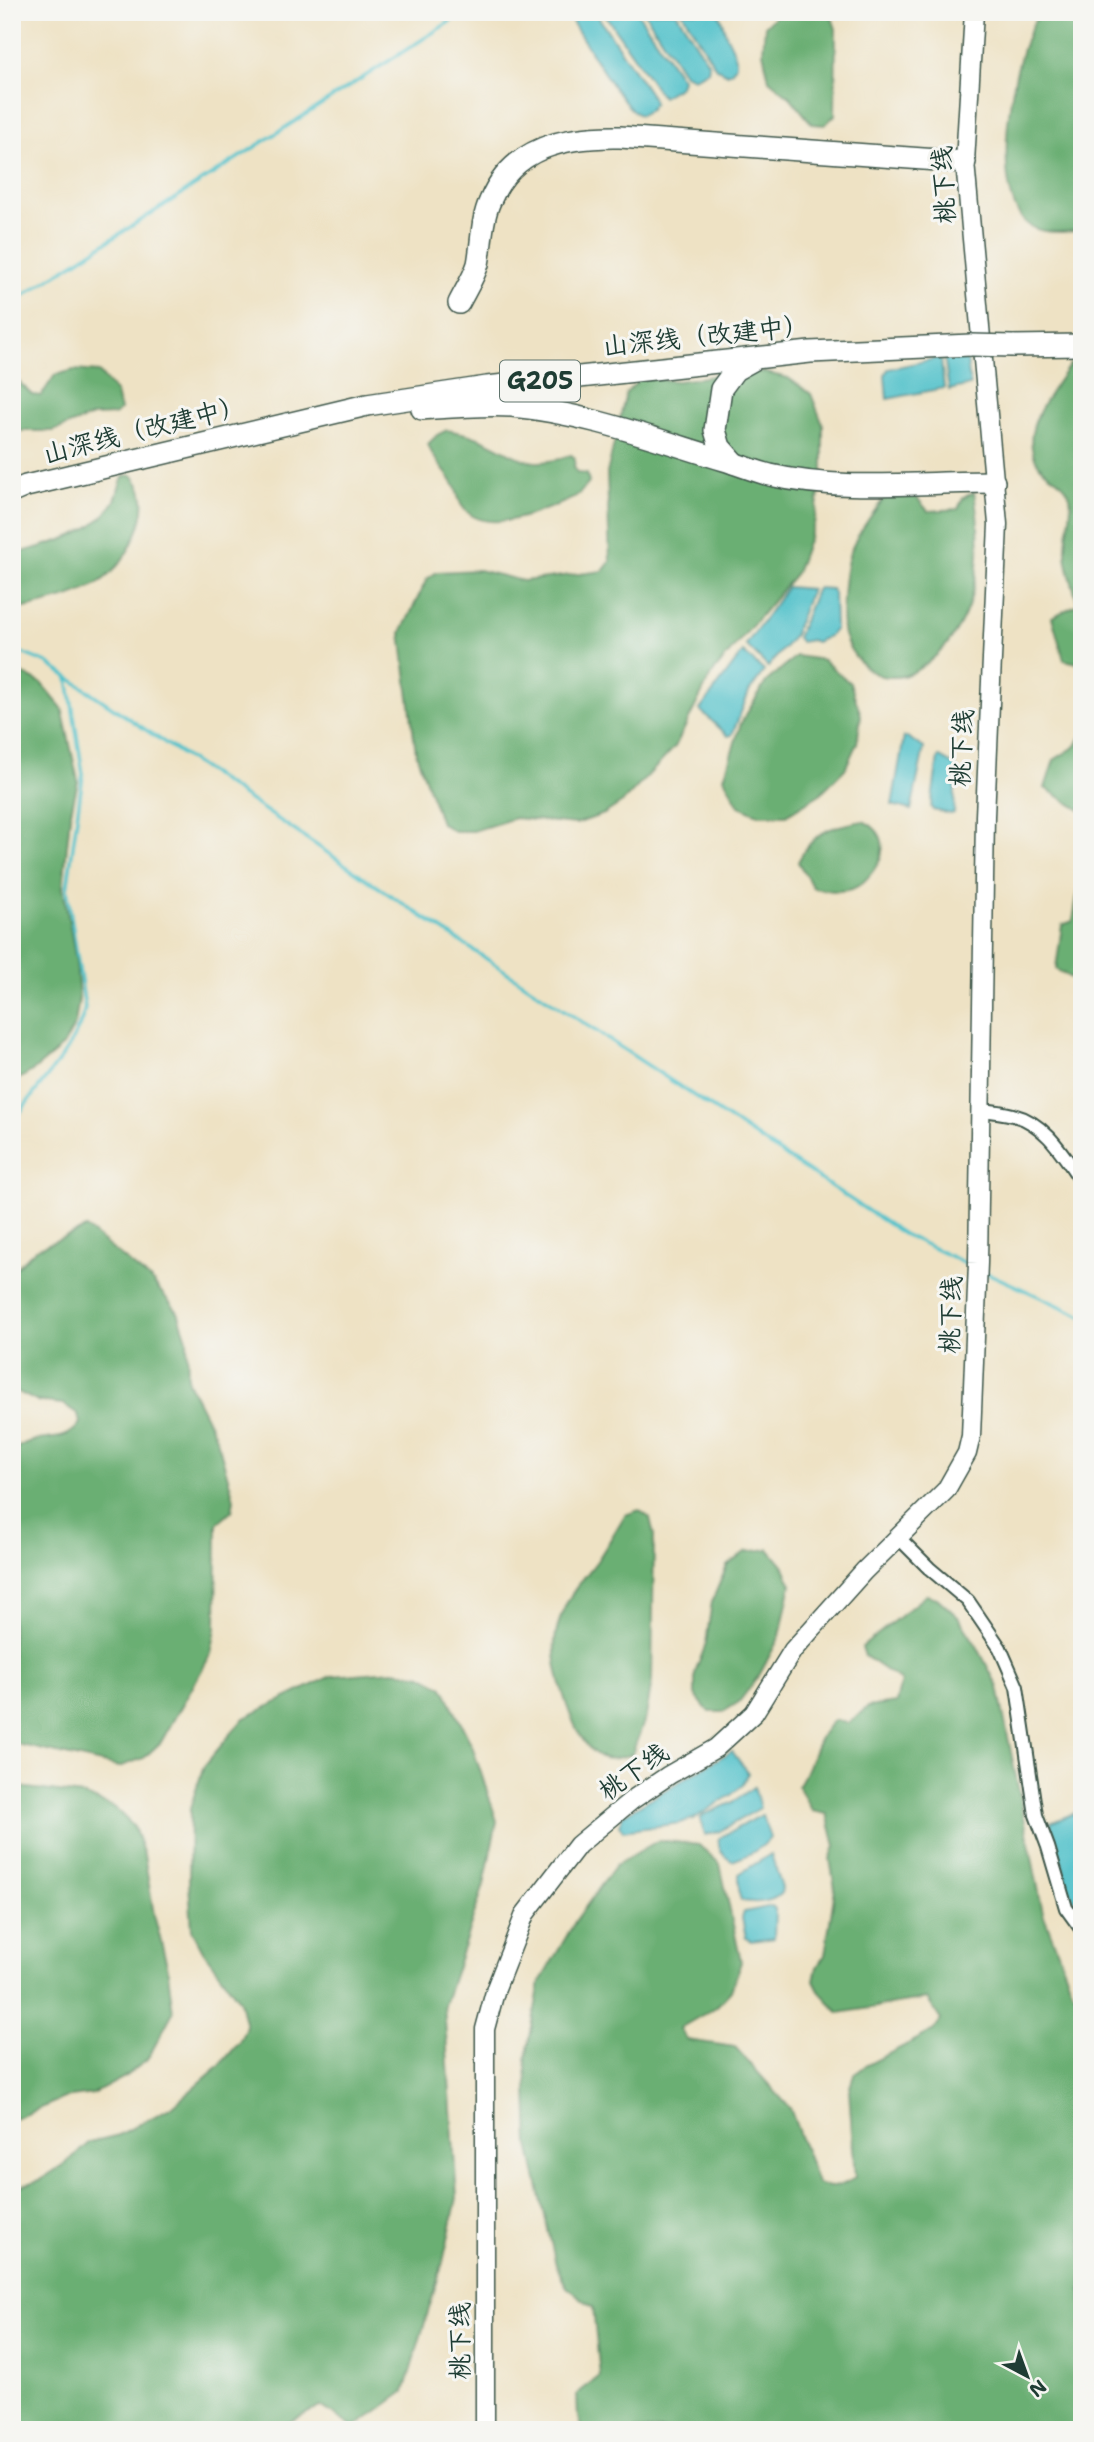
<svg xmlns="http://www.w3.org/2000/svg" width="1094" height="2442" viewBox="0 0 1094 2442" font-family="'Shantell Sans','LXGW WenKai TC',sans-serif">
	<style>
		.forest { fill: #6baf73; stroke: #457654; stroke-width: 2 }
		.water { fill: #54c2cb; stroke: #3a8080; stroke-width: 2 }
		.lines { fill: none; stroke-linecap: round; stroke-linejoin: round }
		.stream { stroke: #54c2cb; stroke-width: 3.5 }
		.minor-casing { stroke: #3e564a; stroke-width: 16 }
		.secondary-casing { stroke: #3e564a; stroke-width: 21 }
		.trunk-casing { stroke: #3e564a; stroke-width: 24 }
		.minor { stroke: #fff; stroke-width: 12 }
		.secondary { stroke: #fff; stroke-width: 18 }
		.trunk { stroke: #fff; stroke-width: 21 }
		.trunk-bridge-casing { stroke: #3e564a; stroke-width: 24; stroke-linecap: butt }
		.trunk-bridge { stroke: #fff; stroke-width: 21 }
		.labels { text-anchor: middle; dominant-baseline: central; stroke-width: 6; stroke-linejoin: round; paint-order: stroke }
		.shield { fill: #f6f6f2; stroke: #60746d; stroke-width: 2 }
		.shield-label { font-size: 24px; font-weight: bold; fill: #1f3d34 }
		.street-label { font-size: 26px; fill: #1f3d34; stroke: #f6f6f2 }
	</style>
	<rect width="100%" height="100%" fill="#f6f6f2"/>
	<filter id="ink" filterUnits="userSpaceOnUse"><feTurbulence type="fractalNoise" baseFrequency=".0143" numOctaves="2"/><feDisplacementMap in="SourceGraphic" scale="14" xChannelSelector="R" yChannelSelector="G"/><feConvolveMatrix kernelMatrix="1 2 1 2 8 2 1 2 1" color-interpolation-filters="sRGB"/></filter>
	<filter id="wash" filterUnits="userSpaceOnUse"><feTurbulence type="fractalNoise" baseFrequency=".00686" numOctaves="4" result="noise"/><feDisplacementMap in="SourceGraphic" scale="28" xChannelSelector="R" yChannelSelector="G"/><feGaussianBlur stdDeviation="1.57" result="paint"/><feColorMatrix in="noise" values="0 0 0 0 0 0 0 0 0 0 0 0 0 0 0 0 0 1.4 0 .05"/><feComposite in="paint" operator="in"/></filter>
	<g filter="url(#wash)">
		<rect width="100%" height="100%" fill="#eee2c4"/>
		<g class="forest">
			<path d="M780 12H830L836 29 835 115 825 125 812 124 791 98 769 80 763 52 765 26Z"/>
			<path d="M1041 12H1082V230C1067 232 1048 234 1034 228 984 206 1012 45 1041 12Z"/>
			<path d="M1082 361V664L1064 660 1052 617 1078 604C1074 587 1066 568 1066 551 1065 533 1074 514 1070 497 1066 481 1049 477 1040 466 1014 433 1053 391 1070 364Z"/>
			<path d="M74 370 99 372 116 393 120 410 115 415 93 416 53 431H12V376L33 395 41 396 55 375Z"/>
			<path d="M754 370 788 378 811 394 823 425V472L814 524 796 573 711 675 675 747 624 801 604 814 576 824 515 818 473 831H454L441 823 416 753 401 633 427 579 437 572 479 570 523 581 603 571 610 562 607 473 626 393 641 378 678 381Z"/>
			<path d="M447 430C455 432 465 433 473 436 515 450 522 474 571 455L575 458 574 467 577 473 587 474 589 483C575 501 564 502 544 510 521 519 480 532 462 506 458 500 458 492 454 485 446 470 433 461 428 444L437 435Z"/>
			<path d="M132 475C135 479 139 484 141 489 151 517 126 562 104 579 78 599 42 603 12 611V555C49 543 92 538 114 502 119 494 118 484 124 476Z"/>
			<path d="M889 492H912L928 511 958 509 963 498 974 492C984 550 980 620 931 660 917 671 907 678 888 677 868 676 850 654 844 635 840 618 844 567 851 550 860 529 875 510 889 492Z"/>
			<path d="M796 656 823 660 850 683 861 715 857 743 845 769 820 794 786 815H760L739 806 724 778 741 723 766 682Z"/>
			<path d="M12 668 41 683 62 708 78 781 70 816 63 887 76 961 79 998 75 1024 63 1046 34 1070 12 1083Z"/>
			<path d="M1082 735V811L1045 788 1054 760 1076 746Z"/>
			<path d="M863 821C886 832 888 851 873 871 868 878 861 886 852 889 839 893 826 890 813 888L798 862C814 830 831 827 863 821Z"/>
			<path d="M1082 867V985L1056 969 1062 925 1073 921Z"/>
			<path d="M86 1228 152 1281 178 1312 187 1339 188 1382 217 1439 234 1499 232 1511 217 1524 216 1628 211 1654 161 1742 144 1758 119 1767 12 1743V1450C17 1448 23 1444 28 1442 47 1436 67 1443 80 1423L78 1414 63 1404 36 1401 12 1389V1272L36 1249Z"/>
			<path d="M639 1510 650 1518 654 1535 652 1681 646 1716 632 1754C622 1757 611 1761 601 1757 574 1747 552 1667 555 1641 556 1631 560 1618 564 1609 571 1591 586 1576 597 1561 607 1546 616 1530 625 1515Z"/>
			<path d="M769 1549 784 1567 791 1584 780 1636 760 1674 739 1702 723 1712H709L695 1695V1673L706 1644 712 1601 727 1566 745 1552Z"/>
			<path d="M926 1595 937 1598 958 1617 977 1646 998 1687 1043 1913 1073 1992 1082 1995V2430H582L578 2418 577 2394 600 2376 593 2307 567 2287 556 2265 529 2145 526 2060 540 1982 576 1920 616 1865 659 1840 699 1845 720 1864 741 1962 731 1991 716 2007 680 2028 687 2040 735 2047 790 2108 817 2183C831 2191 841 2186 855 2178L849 2090 854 2075 865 2066 933 2031 941 2020 927 1999 839 2013 819 1991 814 1981 817 1967 825 1955 835 1889 830 1859 835 1846 827 1814 812 1811 798 1786C814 1763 812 1740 834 1720L848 1723 868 1707 896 1703 901 1681 865 1656 862 1647Z"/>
			<path d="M393 1671 422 1675 443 1687 472 1746 497 1821 484 1885 444 2005 457 2198 443 2262 404 2392 354 2428 321 2406 274 2430H12V2189L40 2180 66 2163 90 2142 119 2135 172 2107 220 2065 239 2043 246 2027 240 2001 203 1951 192 1930 189 1883 190 1808 204 1766 244 1718 331 1676Z"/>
			<path d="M12 1786 82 1795 114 1807 134 1827 144 1855 154 1915 167 1965 173 2012 147 2060 123 2078 93 2094 64 2098 12 2120Z"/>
		</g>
		<g class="water">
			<path d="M566 12H595L652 97 654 103 649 110 640 115C625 113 578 30 566 12Z"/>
			<path d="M603 12H637L682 79 680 86 662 97Z"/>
			<path d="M644 12H676L709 64 708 71 694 78 684 74Z"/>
			<path d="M682 12H718C722 19 723 26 726 34 731 47 745 64 728 74L716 68Z"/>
			<path d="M966 350 970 385 949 390 944 356Z"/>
			<path d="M938 358 941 360 944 388 887 399 885 375 888 369Z"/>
			<path d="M787 587 811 589 793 637 768 667 746 645Z"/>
			<path d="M817 588 831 589 834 593 835 629 829 636 816 642 811 640 801 642 797 638Z"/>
			<path d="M743 652 764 671 749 692 732 735 728 736 700 710Z"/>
			<path d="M904 737H907L924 748 911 810 892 805Z"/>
			<path d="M940 757 956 766 954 813 951 814 933 810 931 807 938 758Z"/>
			<path d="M732 1751 748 1773 743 1785 731 1795 693 1819 680 1823 623 1831 619 1825 623 1815Z"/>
			<path d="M754 1787 760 1808 718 1832 705 1835 700 1819 703 1815 731 1803Z"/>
			<path d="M1082 1810V1913C1062 1888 1063 1852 1050 1823Z"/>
			<path d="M762 1815 770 1838C761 1850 746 1856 732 1861 723 1856 718 1848 718 1838Z"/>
			<path d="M771 1854 782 1888 781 1893C772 1903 754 1904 741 1900L739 1894V1874Z"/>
			<path d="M772 1906 775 1909 774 1938 751 1941 746 1938 742 1918 744 1912Z"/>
		</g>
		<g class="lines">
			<g class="stream">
				<path d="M12 303 465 12"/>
				<path d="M12 649 47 663 390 895 903 1234 971 1266"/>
				<path d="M12 1125C36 1084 74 1055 85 1008L67 889 83 774 68 678"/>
				<path d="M985 1272 1082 1316"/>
			</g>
		</g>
	</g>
	<g filter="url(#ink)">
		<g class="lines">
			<defs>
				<g id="minor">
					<path d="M980 1110C991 1111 1002 1112 1013 1115 1046 1123 1064 1156 1082 1182"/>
					<path d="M899 1538 929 1568 968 1601 1000 1648 1017 1687 1036 1815 1048 1847 1066 1908 1082 1930"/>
				</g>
				<path id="secondary" d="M485 2430V2029L496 1988 525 1914 578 1845 632 1800 669 1775 716 1748 754 1713 793 1650 864 1571 946 1490 967 1453 971 1436 978 1263 985 816 998 524 965 162 974 12"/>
				<g id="trunk">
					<path d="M459 303C465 291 474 277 478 264 482 244 481 220 490 201 513 146 566 136 620 137L965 162"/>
					<path d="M1013 346 1082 345"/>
					<path d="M422 409C451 407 483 404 512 406 585 413 655 439 724 460 740 465 755 471 770 475 843 492 920 482 994 482"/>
					<path d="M734 463 720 447 715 430 721 389 735 370 753 360"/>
					<path d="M12 492 26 486 367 405 487 387 810 352 971 345"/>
				</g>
			</defs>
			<use href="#minor" class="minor-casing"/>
			<use href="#secondary" class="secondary-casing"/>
			<use href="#trunk" class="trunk-casing"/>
			<use href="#minor" class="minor"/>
			<use href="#secondary" class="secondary"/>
			<use href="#trunk" class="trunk"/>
			<defs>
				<path id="trunk-bridge" d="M971 345 1013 346"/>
			</defs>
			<use href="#trunk-bridge" class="trunk-bridge-casing"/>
			<use href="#trunk-bridge" class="trunk-bridge"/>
		</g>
	</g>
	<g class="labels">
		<rect class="shield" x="500" y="360.5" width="80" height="41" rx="5"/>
		<g class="shield-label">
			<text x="540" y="381">G205</text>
		</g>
		<g class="street-label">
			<text transform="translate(943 185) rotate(-93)">桃下线</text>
			<text transform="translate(706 335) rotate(-6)">山深线（改建中）</text>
			<text transform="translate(144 429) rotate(-14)">山深线（改建中）</text>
			<text transform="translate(961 748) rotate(-87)">桃下线</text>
			<text transform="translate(950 1315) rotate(-88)">桃下线</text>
			<text transform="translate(633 1771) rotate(-35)">桃下线</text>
			<text transform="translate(459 2341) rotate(-90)">桃下线</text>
		</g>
	</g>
	<rect width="1094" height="2442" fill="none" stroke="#f6f6f2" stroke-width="42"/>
	<g transform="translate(1027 2376) rotate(139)" stroke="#f6f6f2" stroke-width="5" paint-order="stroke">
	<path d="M0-5L12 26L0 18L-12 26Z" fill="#1f3d34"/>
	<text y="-10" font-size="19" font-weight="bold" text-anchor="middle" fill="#1f3d34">N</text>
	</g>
</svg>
